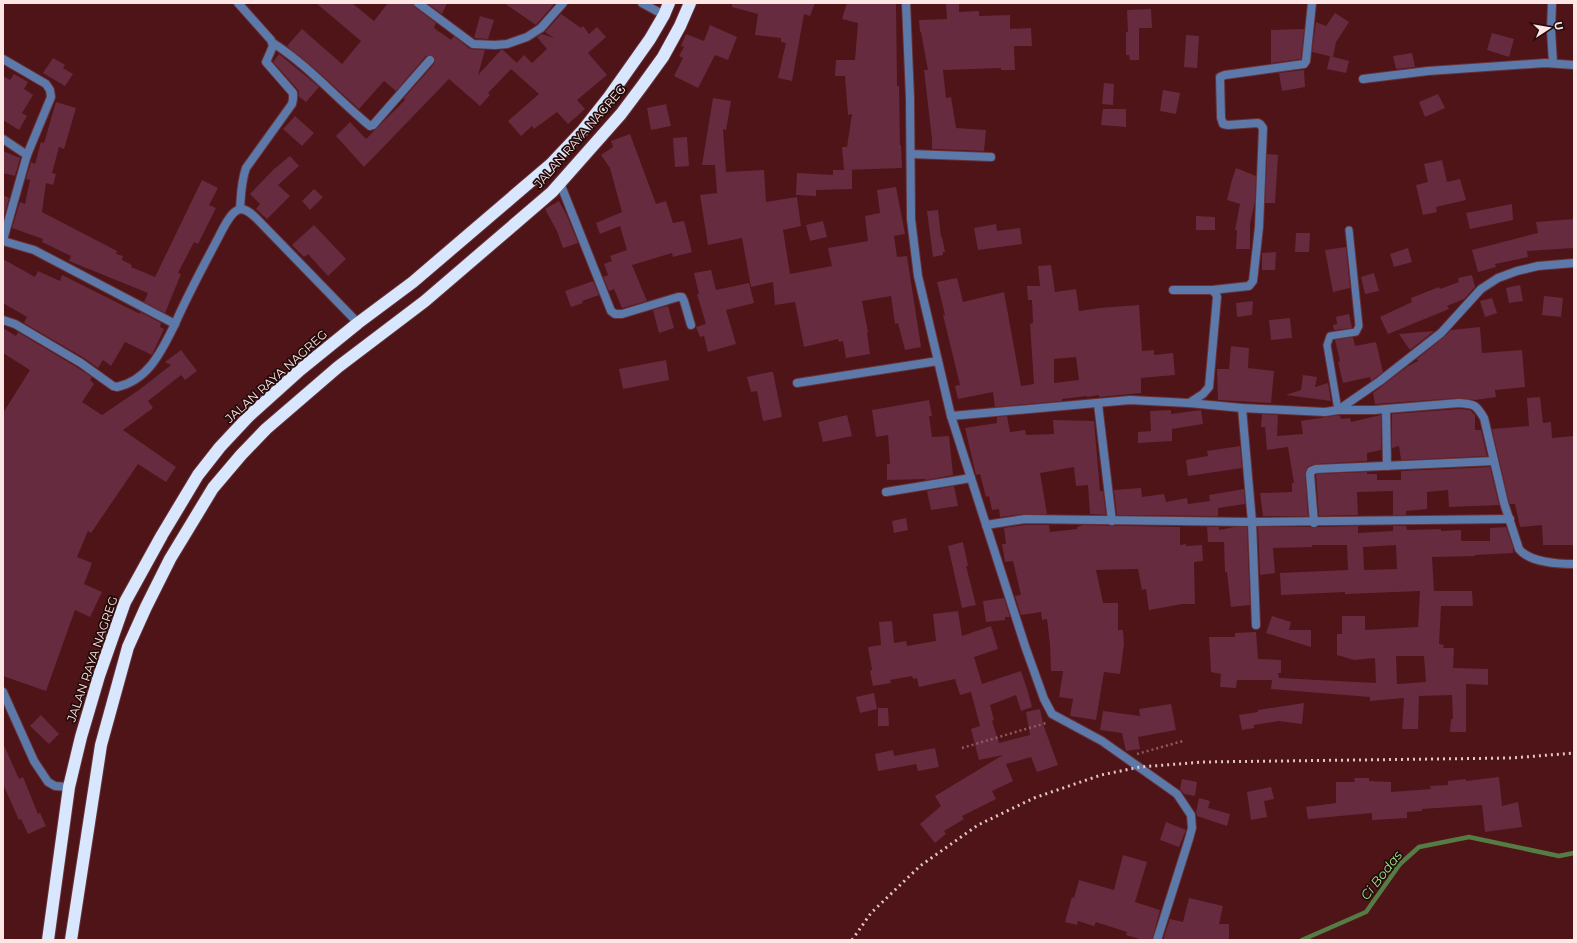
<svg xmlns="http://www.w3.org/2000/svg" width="1577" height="943" viewBox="0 0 1577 943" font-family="Montserrat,sans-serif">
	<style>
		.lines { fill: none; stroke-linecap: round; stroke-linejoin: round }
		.stream { stroke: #557c45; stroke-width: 4.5 }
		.building { fill: #662b3f; fill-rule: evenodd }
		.lane-casing { stroke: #673135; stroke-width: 9 }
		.street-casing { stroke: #673135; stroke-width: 10 }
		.highway-casing { stroke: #673135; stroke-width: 14 }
		.path { stroke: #8b5c5f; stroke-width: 2.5; stroke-dasharray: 2 3; stroke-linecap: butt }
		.lane { stroke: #5d79aa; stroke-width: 7 }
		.street { stroke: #5d79aa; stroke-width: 8 }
		.highway { stroke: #d8e6fe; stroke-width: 12 }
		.rail { stroke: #e2c5c5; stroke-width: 3; stroke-dasharray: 2 4; stroke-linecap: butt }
		.labels { text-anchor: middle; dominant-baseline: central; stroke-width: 3.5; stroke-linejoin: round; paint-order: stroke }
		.street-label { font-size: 12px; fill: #fee6e5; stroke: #240b0b }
		.water-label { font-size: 13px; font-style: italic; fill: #96e988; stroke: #240b0b }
	</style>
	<rect width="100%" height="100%" fill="#4e1418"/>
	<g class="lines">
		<path class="stream" d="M1302 940 1366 912 1400 864 1419 847 1469 837 1559 856 1574 853"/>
	</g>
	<g class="building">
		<path d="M316 3H352L374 21 388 3H413L415 7 436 23 434 28 451 40 454 36 470 49 485 50 478 75 501 50H503L517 63 488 93 490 95 480 106 449 79 364 167 336 136 350 122 366 139 405 100 404 98 434 64 435 59 431 55 426 56 396 91 384 81 359 109 314 68 287 46 302 29 342 64 361 41Z"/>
		<path d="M427 3H447L442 14Z"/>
		<path d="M504 3H555L536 25Z"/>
		<path d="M732 3H815L810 16 804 14 792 81 778 78 786 43 781 42V38L755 35 758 14 732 7Z"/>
		<path d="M847 3H896L897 86H899L900 145H901L902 168 844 170 842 147H847L852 114 848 115 845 76H835L836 60H855L858 23 842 19Z"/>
		<path d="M946 3H959V12L979 11V16L1010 15V29L1031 28 1032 46H1014L1015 70H1001V68L943 70 946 98 951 97 956 128 986 130 984 151 932 149V139L924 70H928L921 32H920L919 20 947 19Z"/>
		<path d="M1151 9 1152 28H1139V60H1130L1129 55H1126V32H1128L1127 10Z"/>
		<path d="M1335 13 1349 22 1336 42 1333 57 1312 52 1316 22 1326 26Z"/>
		<path d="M561 14 581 28 583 26 589 34 597 27 606 37 588 53 607 75 577 100 585 109 568 124 557 112 534 129 532 126 521 136 508 121 539 94 511 69 524 55 532 63 547 49 537 37 542 34 554 38 545 32Z"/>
		<path d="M480 16 494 20 488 39 474 38Z"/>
		<path d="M710 25 737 37 728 60 715 55 698 88 674 76 683 58 679 56 684 47 681 46 686 34 704 41Z"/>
		<path d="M1304 29 1301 59 1271 63V30Z"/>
		<path d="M1492 33 1514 39 1509 57 1487 50Z"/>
		<path d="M1186 35 1199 36 1197 68 1184 67Z"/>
		<path d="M1412 53 1415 67 1396 69 1393 56Z"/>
		<path d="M279 54 319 87 306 102 298 96 299 91 273 62Z"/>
		<path d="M1330 56 1349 61 1346 73 1327 69Z"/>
		<path d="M53 58 65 65 63 68 73 74 65 86 43 73Z"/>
		<path d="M1304 70 1305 87 1282 91 1279 73Z"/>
		<path d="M14 74 28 82 24 89 33 95 22 113 27 116 19 130 3 120V76L10 80Z"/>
		<path d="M1104 83 1114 84 1113 105 1102 104Z"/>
		<path d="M1163 90 1180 93 1176 114 1160 111Z"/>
		<path d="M1438 94 1445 108 1425 117 1419 102Z"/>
		<path d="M713 98 731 101 726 130 723 129 726 172 764 170 766 202 797 197 801 226 783 230 790 274 832 266 828 248 868 241 865 216 880 213 877 190 896 187 905 234 894 236 897 257 907 256 921 347 905 350 898 323 895 324 891 296 862 301 868 332 867 333 870 354 846 358 843 341 839 342 838 339 804 347 795 302 775 305 773 282 751 287 742 238 708 245 700 195 717 193 715 165H702Z"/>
		<path d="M56 102 76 108 64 149 59 147 52 173 56 174 53 185 46 183 42 212 117 251 116 254 123 256 122 260 132 265 131 267 155 277 202 180 218 188 209 205 216 208 198 244 194 242 178 273 181 274 165 313 144 302 148 293 69 261 71 256 42 242 43 239 12 228 20 202 25 204 30 180 26 179 31 162 35 164 41 142 44 143Z"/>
		<path d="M666 104 671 126 651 130 647 108Z"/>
		<path d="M1103 109H1126V127L1101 125Z"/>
		<path d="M295 116 314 133 302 146 283 129Z"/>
		<path d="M630 134 656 204 666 201 673 223 684 221 692 252 673 257 672 253 632 265 647 301 622 308 614 289 609 291 603 277 608 275 604 264 612 261 610 256 627 250 620 226 600 234 596 223 622 212 610 168 601 155 613 147 611 141Z"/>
		<path d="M687 137 689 166 675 167 673 138Z"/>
		<path d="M3 151 20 158 15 176 3 173Z"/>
		<path d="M1267 154 1278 155 1275 203H1265Z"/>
		<path d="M290 156 299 166 278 185 290 196 267 219 256 209 260 204 250 194 274 169Z"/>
		<path d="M1442 160 1447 182 1460 179 1466 200 1436 207 1437 212 1423 215 1416 185 1428 182 1424 164Z"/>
		<path d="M1236 168 1256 176 1255 202 1250 224V249H1236L1237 230H1235L1240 204 1227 200 1232 180Z"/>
		<path d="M833 170H852V189L816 190V196L796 195 797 173 833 175Z"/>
		<path d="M314 189 323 197 310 210 302 201Z"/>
		<path d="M3 195 9 198 3 220Z"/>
		<path d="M559 201 567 216 578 243 563 248 557 231 545 209Z"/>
		<path d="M1512 204 1513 220 1470 229 1466 213Z"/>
		<path d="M938 210 941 237H942L945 252H943V255L933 257 927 211Z"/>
		<path d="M1196 216 1215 217V230H1196Z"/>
		<path d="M1574 219V248L1527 251 1528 257 1495 264 1496 267 1478 272 1472 250 1538 233 1536 222Z"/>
		<path d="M823 221 827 237 810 241 806 225Z"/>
		<path d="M996 224 997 231 1020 228 1022 244 978 250 974 228Z"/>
		<path d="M314 225 346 259 328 276 308 254 304 257 292 245Z"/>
		<path d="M1296 233H1310L1309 252H1295Z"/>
		<path d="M1346 247 1350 288 1333 292 1325 250Z"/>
		<path d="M1408 248 1412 262 1394 267 1390 254Z"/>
		<path d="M1276 252 1275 270H1262V253Z"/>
		<path d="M3 259 35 277 38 271 60 281 62 275 140 314V312L161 323 160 327 164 329 152 355 125 342 111 366 103 360 98 368 84 358 24 323 27 317 3 303Z"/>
		<path d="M1051 265 1055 292 1076 289 1079 311 1100 308 1139 305 1142 351 1154 350V355L1173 353 1175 375 1141 378V393L1099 397V395L1087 397V396L1062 399V401L995 407 993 392 958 399 955 386 960 385 943 315H945L937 282 957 278 963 302 1004 292 1021 386 1034 384 1030 324 1033 323 1032 300H1028L1027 286H1040L1038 266ZM1076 357 1079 380 1054 383V359Z"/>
		<path d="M711 270 716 290 749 283 754 303 726 310 736 344 708 352 704 336 700 337 696 327 706 324 697 294H699L694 273Z"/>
		<path d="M1374 273 1379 291 1365 294 1361 277Z"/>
		<path d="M1472 275 1475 287 1464 299 1447 306 1449 309 1388 334 1380 317 1412 302 1411 298 1439 287 1440 289 1459 282 1458 278Z"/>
		<path d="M593 281 599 295 582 301 583 303 571 307 565 291Z"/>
		<path d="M1520 285 1523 301 1509 303 1506 288Z"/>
		<path d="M1544 296 1563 298 1561 317 1542 315Z"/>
		<path d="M1492 298 1497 313 1485 317 1480 301Z"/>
		<path d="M1253 301 1252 315 1237 317 1236 303Z"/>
		<path d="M668 306 674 328 659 333 653 310Z"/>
		<path d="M1349 314 1352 328 1334 330 1333 325 1337 324 1336 317Z"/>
		<path d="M1290 318 1292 338 1271 340 1269 320Z"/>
		<path d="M1480 327 1482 353 1522 350 1525 387 1495 390 1496 397 1475 400 1459 398 1375 404 1373 393 1408 366 1418 361 1417 359 1444 337 1451 330Z"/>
		<path d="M3 328 16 336 18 332 78 368 92 377 90 380 94 384 82 402 102 415 139 390 171 365 165 362 181 350 197 371 185 380 181 375 148 401 153 408 123 430 176 467 166 482 138 464 91 533 88 531 77 557 92 563 84 584 102 592 90 617 75 610 46 691 3 676V413L30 370 3 353Z"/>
		<path d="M1434 331 1410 350 1399 334Z"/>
		<path d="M1353 337 1355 346 1376 342 1383 372 1371 381 1370 377 1343 383 1338 362 1340 361 1335 340Z"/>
		<path d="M1231 346 1249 348 1248 368 1274 371 1271 403 1218 400 1217 369H1229Z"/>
		<path d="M666 360 669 380 623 389 619 369Z"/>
		<path d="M770 372H773L782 417 763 421 757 391 751 392 747 377Z"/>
		<path d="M1303 375 1317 377 1315 387 1328 383 1331 401 1286 395 1301 390Z"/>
		<path d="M1540 397 1543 423 1551 422 1552 438 1574 436V545H1543L1542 525 1520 527 1515 504H1510L1509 502 1492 429 1529 426 1527 398Z"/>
		<path d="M929 400 932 416H929L932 437 949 436 953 475 926 480 925 479 887 480V464H890L888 435 876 437 872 410Z"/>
		<path d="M1459 409 1470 410 1475 415V430H1481L1487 456 1401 460 1399 446 1392 448V414Z"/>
		<path d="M1171 410V414L1201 410 1203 424 1172 429V441L1138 443V432L1151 431 1150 411Z"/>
		<path d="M1262 414 1278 415 1277 436 1303 434 1301 421 1339 415 1340 416 1341 419 1350 418 1351 422 1381 415V450L1367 453V461L1316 464 1307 467 1305 474 1308 516H1263L1260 493 1292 492V483H1294L1288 447 1267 450 1265 427H1261Z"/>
		<path d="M847 415 852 436 823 442 818 422Z"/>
		<path d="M1007 416 1010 432 1025 430 1026 435 1054 434 1053 420 1094 421 1100 491H1103L1106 515 1090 514 1088 485 1076 486 1074 467 1040 473 1047 514H1025L1000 517 999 509 992 510 989 496 986 497 980 474 976 475 965 428 997 423V417Z"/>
		<path d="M1240 446 1242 468 1188 476 1186 460 1208 456 1207 451Z"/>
		<path d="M1490 467 1499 505 1449 507 1448 490 1427 492V509L1406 511V515H1393V491L1357 492 1358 515 1319 516 1316 475 1317 474 1367 472V474H1377V480H1401V471Z"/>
		<path d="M954 486 958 506 931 510 927 491Z"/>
		<path d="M1141 488 1142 497 1164 494 1166 502 1187 498 1188 504 1210 501 1209 495 1244 489 1245 504 1218 508V516L1117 515 1114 490Z"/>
		<path d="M906 518 908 530 894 533 892 521Z"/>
		<path d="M1025 525H1049L1050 532 1077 529V527L1083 525 1180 527V545L1186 544V546L1202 545 1203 561 1194 562 1195 604H1182L1149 610 1146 589 1142 590 1138 569 1096 570 1103 603H1118V630H1123L1124 644 1120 674 1104 672 1096 720 1070 716 1073 699 1059 697 1063 671H1051L1050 645 1047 619 1042 620 1041 612 1021 615 1015 596 1021 595 1013 561 1005 562 1002 544H1006L1004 528Z"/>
		<path d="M1358 526V533L1393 531V526H1406L1407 530 1441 529V531L1461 530V541H1490V528L1506 527 1513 547V553L1475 555V556L1432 557 1434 591H1472L1473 606H1441L1439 644 1444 645 1443 648H1454L1453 668 1488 669V685L1466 684V732H1450L1451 719H1453L1452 695 1419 696 1418 729H1402L1404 698 1370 701V697L1271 689 1272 680H1237L1236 688 1220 687 1221 674 1211 672 1209 637H1235V633L1256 632 1258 659 1281 660V673H1278L1279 678 1376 683 1375 658 1354 660 1337 655V634H1342V616H1365V630L1418 627 1420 591 1345 594V592L1281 595 1280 573 1348 570 1347 545H1312V547L1273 548 1275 573 1260 575 1258 527H1310L1314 528 1318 527ZM1396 545 1397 569 1364 570 1363 547ZM1396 656H1424L1426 682 1397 684Z"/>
		<path d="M1207 527H1219V530L1234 527H1247L1250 605 1231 607 1227 572H1225L1224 542H1208Z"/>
		<path d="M963 542 968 566H966L976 605 962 608 948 546Z"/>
		<path d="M1004 598 1010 617H1005V620L986 622 983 601Z"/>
		<path d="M958 611 962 636 991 626 998 649 974 657 982 684 1021 671 1027 689 1032 707 1021 711 1016 695 990 705 994 720 992 721 999 743 1030 735 1026 712 1040 709 1043 724 1058 765 1037 772 1031 757 1006 764 1013 781 992 791 996 799 962 816 964 819 944 831 946 834 935 843 920 824 941 806 935 796 1003 755 979 760 971 729 980 726 971 692 960 695 955 679 919 687 917 678 913 679 912 676 890 680 891 683 873 686 870 671 872 670 868 647 881 645 879 622 892 621 894 643 906 641 907 646 936 641 933 614Z"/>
		<path d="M1272 616 1291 622 1289 630H1311V647L1266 633Z"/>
		<path d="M874 693 877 709 860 713 856 697Z"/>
		<path d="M1304 703 1302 724 1279 721 1254 725V728L1242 730 1239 715 1258 712V710Z"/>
		<path d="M1171 704 1176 730 1138 737 1140 749 1126 751 1122 733 1100 730 1103 711 1140 716 1139 709Z"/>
		<path d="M878 708H888L889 726H878Z"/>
		<path d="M41 715 59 734 49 744 30 726Z"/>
		<path d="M3 743 19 779 23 777 38 814 40 813 46 826 28 834 21 819 19 820 3 784Z"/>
		<path d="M935 748 939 767 918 771 916 764 878 771 875 754 893 750 894 756Z"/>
		<path d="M1499 777 1502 806 1518 802 1522 827 1485 832 1482 805 1422 809V811L1407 812V818L1372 820V813L1308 819 1306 807 1336 803V782H1355L1354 778H1369V781L1391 782V792L1431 789 1430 786 1448 785V781L1466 779V781Z"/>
		<path d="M1182 779 1197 782 1195 796 1184 794 1180 789Z"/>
		<path d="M1271 787 1274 799 1264 801 1267 817 1251 820 1247 792Z"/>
		<path d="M1199 798 1210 801 1208 808 1230 814 1227 826 1197 816 1196 812Z"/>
		<path d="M1166 822 1186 830 1179 847 1160 840Z"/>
		<path d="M1123 855 1147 862 1135 902 1160 910 1152 940H1143L1126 935 1127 932 1096 922 1094 926 1078 921 1077 925 1065 922 1072 897 1074 898 1079 880 1114 890Z"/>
		<path d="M1189 898 1223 906 1219 924H1229V940H1163L1170 919 1183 922Z"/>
	</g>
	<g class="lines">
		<defs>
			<path id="lane" d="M1338 410 1327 345 1330 336 1356 332 1359 326 1349 230"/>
			<g id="street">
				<path d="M238 3 271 40 273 46 266 62 293 93V99L292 104 246 168C241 182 241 194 240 209"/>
				<path d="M418 3 473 44 495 45 507 44 527 37 541 28 563 3"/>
				<path d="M642 3 664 15"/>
				<path d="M906 3 910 98 911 219 918 276 951 416 1130 400 1189 403 1242 408 1325 412 1338 410 1380 381 1441 333 1481 289 1498 278 1517 271 1538 266 1574 263"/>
				<path d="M1552 3 1551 30 1553 63"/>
				<path d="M273 43C309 66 337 99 370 126L373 125 430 60"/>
				<path d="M3 59 46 84 50 90 51 97 27 155 3 240"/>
				<path d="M1363 79 1428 71 1545 63 1574 65"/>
				<path d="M3 139 27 155"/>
				<path d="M911 154 991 157"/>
				<path d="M560 183 611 311 615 314H622L678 297H682L684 301 691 325"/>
				<path d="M3 241 34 250 175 324C187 296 202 269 216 242 221 233 228 216 236 211 243 205 252 214 257 219L358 323"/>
				<path d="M1173 290H1212L1216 294 1217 297 1209 387 1203 394 1189 403"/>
				<path d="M1212 290 1249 286 1253 281 1259 227 1263 128 1260 124 1258 123 1228 125 1223 124 1221 118 1220 77 1225 75 1304 64 1306 61 1312 3"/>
				<path d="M3 320 15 324 81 363 113 386 117 387C149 380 162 350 175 324"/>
				<path d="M797 383 938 361"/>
				<path d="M1098 404 1112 521"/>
				<path d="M1242 408 1252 522 1510 519"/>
				<path d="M1386 409 1387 466"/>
				<path d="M1339 410H1374L1459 403C1475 404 1476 405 1484 418L1504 503 1519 549C1529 562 1558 564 1574 564"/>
				<path d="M951 416 1025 646 1044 699 1052 714 1102 741 1177 794 1191 815 1192 828 1189 839 1157 940"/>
				<path d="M886 492 971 478"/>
				<path d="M1314 523 1310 474 1311 471 1316 469 1494 461"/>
				<path d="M986 525 1025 519 1252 522 1256 625"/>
				<path d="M3 692 34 761 48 782 55 786 69 787"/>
			</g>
			<g id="highway">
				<path d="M48 940 69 787 81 737 99 676 125 602 162 535 198 475 220 447 249 416 300 370 358 323 413 282 551 164 583 130 609 97 650 39 664 15 669 3"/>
				<path d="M71 940 101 745 128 647 146 607 170 559 213 488 241 455 266 429 338 367 425 301 552 192 621 114 642 86 663 57 680 26 690 3"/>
			</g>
		</defs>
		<use href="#lane" class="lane-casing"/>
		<use href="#street" class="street-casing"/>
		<use href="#highway" class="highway-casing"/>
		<g class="path">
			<path d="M962 748 1046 723"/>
			<path d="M1137 754 1183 741"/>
		</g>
		<use href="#lane" class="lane"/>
		<use href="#street" class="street"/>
		<use href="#highway" class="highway"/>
		<path class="rail" d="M852 940 871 913 920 866 978 825 1034 798 1101 775 1140 767 1203 762 1512 758 1574 753"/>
	</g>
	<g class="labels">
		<g class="street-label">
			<text transform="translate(580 136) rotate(-49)">JALAN RAYA NAGREG</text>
			<text transform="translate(276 376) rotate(-42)">JALAN RAYA NAGREG</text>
			<text transform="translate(92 659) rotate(-71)">JALAN RAYA NAGREG</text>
		</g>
		<g class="water-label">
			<text transform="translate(1381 875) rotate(-52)">Ci Bodas</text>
		</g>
	</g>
	<rect width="1577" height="943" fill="none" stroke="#fee6e5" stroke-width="8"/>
	<g transform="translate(1549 28) rotate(78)" stroke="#240b0b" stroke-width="3" paint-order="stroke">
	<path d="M0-3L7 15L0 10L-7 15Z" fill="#fee6e5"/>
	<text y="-6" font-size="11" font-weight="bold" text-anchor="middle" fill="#fee6e5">U</text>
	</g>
</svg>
